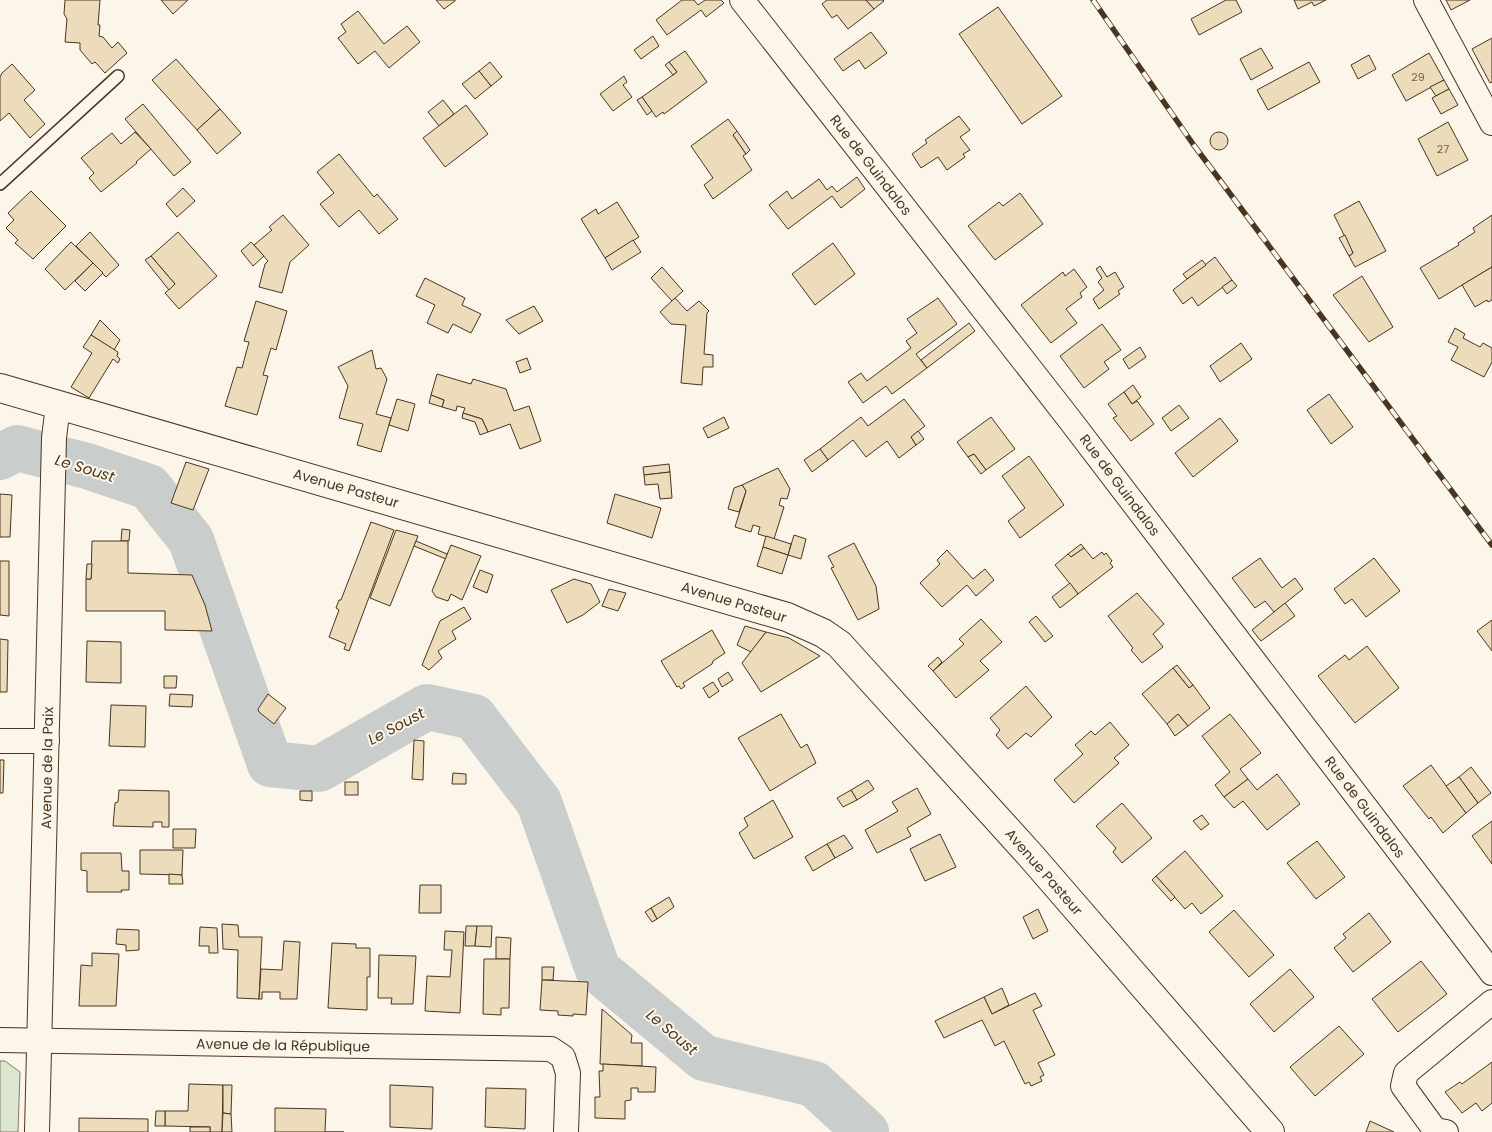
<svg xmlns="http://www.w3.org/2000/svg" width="1492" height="1132" viewBox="0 0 1492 1132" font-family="Poppins,sans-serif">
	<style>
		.green { fill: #dce7d0; stroke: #887966 }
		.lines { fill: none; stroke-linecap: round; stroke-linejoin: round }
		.river { stroke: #c9cecd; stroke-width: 46 }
		.building { fill: #ecdcbc; stroke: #4a3520 }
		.service-casing { stroke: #4a3520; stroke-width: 14 }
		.minor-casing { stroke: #4a3520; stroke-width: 26 }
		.tertiary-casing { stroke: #4a3520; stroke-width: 30 }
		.service { stroke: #fbf6e9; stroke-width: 11 }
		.minor { stroke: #fbf6e9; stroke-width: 24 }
		.tertiary { stroke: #fbf6e9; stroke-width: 28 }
		.rail-casing { stroke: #4a3520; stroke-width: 5.5 }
		.rail { stroke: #fbf6e9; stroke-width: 4; stroke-dasharray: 11; stroke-linecap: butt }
		.labels { text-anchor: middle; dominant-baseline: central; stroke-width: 4; stroke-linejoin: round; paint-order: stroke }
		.number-label { font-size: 11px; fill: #725f47 }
		.street-label { font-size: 14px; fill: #4a3520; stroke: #fbf6e9 }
		.water-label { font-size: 15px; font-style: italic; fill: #4a3520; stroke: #fbf6e9 }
	</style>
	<rect width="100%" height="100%" fill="#fbf6e9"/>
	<path class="green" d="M0 1061H5L20 1072 18 1132H0Z"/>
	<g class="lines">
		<path class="river" d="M0 457 17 448 87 466 149 487 191 540 270 764 319 769 427 707 474 717 539 802 598 970 704 1058 814 1084 866 1132"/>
	</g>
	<g class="building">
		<path d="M65 0H100L98 25H100L99 36 103 37 112 48 118 42 127 53 105 73 95 62 92 64 80 50V43L65 42 67 19 64 14Z"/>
		<path d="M161 0H188L173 14Z"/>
		<path d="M436 0H455V1L444 9Z"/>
		<path d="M682 0H694L698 5 705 0H721L724 3 706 17 701 10 667 35 656 20Z"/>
		<path d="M827 0H866L874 9 848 29 837 15 832 18 822 4Z"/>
		<path d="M866 0H883L884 1 874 9Z"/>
		<path d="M1226 0H1236L1242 12 1199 35 1191 19Z"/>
		<path d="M1294 0H1326L1314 6 1312 2 1298 9Z"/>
		<path d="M1446 0H1470L1451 10Z"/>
		<path d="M998 7 1062 96 1022 124 959 34Z"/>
		<path d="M358 11 384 44 407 26 420 42 389 68 375 51 358 64 338 38 346 32 341 24Z"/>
		<path d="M871 32 887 53 865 69 859 60 843 71 834 59Z"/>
		<path d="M653 36 659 46 641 59 634 50Z"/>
		<path d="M1492 38V82L1490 83 1472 49Z"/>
		<path d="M1261 48 1273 68 1251 80 1240 59Z"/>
		<path d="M685 51 707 82 664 114 663 112 656 117 642 97 677 72 669 62Z"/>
		<path d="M1429 53 1444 80 1406 101 1392 75Z"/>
		<path d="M1369 55 1376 69 1358 79 1351 65Z"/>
		<path d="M176 59 220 109 197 130 152 80Z"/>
		<path d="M490 62 502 77 491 86 479 71Z"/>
		<path d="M669 62 677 72 673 75 665 65Z"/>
		<path d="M1309 62 1320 82 1268 110 1257 90Z"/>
		<path d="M12 64 35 90 24 100 45 124 30 138 9 113 0 121V77L2 73Z"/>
		<path d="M479 71 491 86 475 99 462 84Z"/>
		<path d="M624 76 627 82 623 85 632 97 613 111 600 94Z"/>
		<path d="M1444 80 1449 89 1436 96 1430 87Z"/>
		<path d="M1449 89 1458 105 1441 114 1432 98Z"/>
		<path d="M642 97 652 111 647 115 637 100Z"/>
		<path d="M443 100 454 114 439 126 428 112Z"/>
		<path d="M143 104 191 162 174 176 125 119Z"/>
		<path d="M466 105 488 134 445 167 423 138Z"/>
		<path d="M220 109 241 133 217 154 197 130Z"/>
		<path d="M959 116 970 130 960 137 970 150 963 154 965 157 947 170 938 157 921 168 912 154 927 143 925 140Z"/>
		<path d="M728 119 737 131 733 135 746 154 743 156 752 170 713 199 704 185 713 178 691 146Z"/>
		<path d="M1448 122 1468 160 1437 176 1418 139Z"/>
		<path d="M737 131 750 150 746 154 733 135Z"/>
		<path d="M135 132 151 149 136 162 137 163 101 192 89 178 94 173 81 158 112 133 121 144Z"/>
		<circle cx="1219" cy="141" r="9"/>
		<path d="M339 154 374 197 377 194 398 219 379 234 359 210 339 227 320 204 334 193 317 172Z"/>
		<path d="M857 177 865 189 841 208 832 196 788 229 769 205 787 191 792 199 819 179 827 190 832 186 837 192Z"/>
		<path d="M183 188 195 201 177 217 166 204Z"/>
		<path d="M31 191 66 226 33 259 15 243 18 240 6 228 14 220 8 213Z"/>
		<path d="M1020 193 1043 224 995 260 968 226 999 202 1003 206Z"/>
		<path d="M1359 201 1386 251 1355 267 1349 256 1353 253 1334 215Z"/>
		<path d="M617 202 639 237 605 258 581 219 596 209 598 214Z"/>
		<path d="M283 215 309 245 290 262 282 293 259 287 265 264 268 261 254 245 272 230 269 227Z"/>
		<path d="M1492 215V267L1439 299 1420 268 1459 245 1458 243 1475 232 1473 228Z"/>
		<path d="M90 232 119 265 106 277 76 246Z"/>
		<path d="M178 232 217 276 179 309 165 293 175 284 151 256Z"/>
		<path d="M1345 235 1353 253 1349 256 1339 238Z"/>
		<path d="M633 240 641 252 612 270 605 258Z"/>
		<path d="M71 242 93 263 65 290 45 269Z"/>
		<path d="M251 242 264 256 253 266 241 251Z"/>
		<path d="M833 243 855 274 815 305 792 274Z"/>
		<path d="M151 256 175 284 169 290 145 260Z"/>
		<path d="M1215 257 1232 280 1198 306 1192 297 1183 304 1173 290Z"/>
		<path d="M1202 260 1206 265 1187 279 1183 274Z"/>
		<path d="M93 263 103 273 85 291 75 281Z"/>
		<path d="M1100 266 1107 277 1115 272 1124 287 1118 291 1120 294 1099 309 1093 299 1104 290 1098 282 1102 278 1096 269Z"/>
		<path d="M662 267 683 291 672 301 651 278Z"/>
		<path d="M1492 267V300L1488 302 1487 300 1475 307 1462 285Z"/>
		<path d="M1074 269 1087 287 1080 293 1082 297 1066 309 1077 323 1051 343 1021 305 1063 272 1065 276Z"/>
		<path d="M1362 276 1393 327 1369 342 1333 295Z"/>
		<path d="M425 278 465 298 462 305 481 314 471 333 453 324 448 333 427 323 435 305 416 296Z"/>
		<path d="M1232 280 1237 286 1227 294 1222 287Z"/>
		<path d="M675 298 687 311 699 301 709 311 707 313 704 354 713 355V367H703L702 385 681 383 686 325 671 324 660 312Z"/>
		<path d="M938 298 957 324 916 354 927 368 892 394 886 386 863 403 848 382 861 373 867 381 911 348 906 341 917 333 907 319Z"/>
		<path d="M256 301 287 311 276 350 271 348 263 375 268 376 257 415 225 406 237 367 242 368 249 342 244 341Z"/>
		<path d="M534 306 543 321 519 334 506 320Z"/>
		<path d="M100 320 120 340 114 350 91 335Z"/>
		<path d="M969 323 975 331 927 368 921 360Z"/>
		<path d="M1102 324 1121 350 1104 362 1109 369 1084 388 1060 356Z"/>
		<path d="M1455 328 1465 334 1463 338 1480 347 1483 343 1492 348V362L1484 377 1451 360 1458 347 1448 342Z"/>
		<path d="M91 335 118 352 117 356 120 359 118 363 113 359 89 398 71 387 92 353 83 347Z"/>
		<path d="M1241 343 1252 359 1220 382 1210 366Z"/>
		<path d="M1140 347 1146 357 1129 369 1123 359Z"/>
		<path d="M372 350 376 369 381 368 387 379 376 414 391 418 381 452 357 445 363 424 339 418 348 386 338 367Z"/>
		<path d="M527 358 531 369 520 373 516 362Z"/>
		<path d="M437 374 471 384 473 379 506 389 514 411 529 406 541 441 520 449 510 424 488 432 482 419 463 413 465 408 457 406 456 411 442 407 444 400 431 395Z"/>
		<path d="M1133 385 1141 397 1132 404 1124 392Z"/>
		<path d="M1124 392 1132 404 1137 401 1154 424 1131 441 1113 418 1117 416 1108 404Z"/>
		<path d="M1329 394 1353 427 1331 444 1307 410Z"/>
		<path d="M431 395 444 400 442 407 429 403Z"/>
		<path d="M397 399 415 404 408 431 389 425Z"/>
		<path d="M904 399 925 426 911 437 916 445 899 458 887 441 866 457 853 440 828 460 820 449 861 417 868 426Z"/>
		<path d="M1179 405 1189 418 1171 431 1162 418Z"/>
		<path d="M463 413 482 419 488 432 480 435 475 422 462 418Z"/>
		<path d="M724 417 729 428 708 438 703 428Z"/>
		<path d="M991 417 1015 449 986 470 974 454 968 457 957 442Z"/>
		<path d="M1220 418 1238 441 1193 477 1175 453Z"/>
		<path d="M918 431 924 439 916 445 911 437Z"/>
		<path d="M820 449 828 460 812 472 804 460Z"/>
		<path d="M974 454 986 470 981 474 968 457Z"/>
		<path d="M1029 456 1064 505 1020 538 1008 521 1025 508 1002 476Z"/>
		<path d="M186 462 209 469 193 510 171 503Z"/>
		<path d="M669 464 670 472 644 475 643 467Z"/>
		<path d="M778 468 790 489 787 499 781 498 779 505 784 507 774 539 758 534 760 527 753 525 751 532 735 527 746 491 742 485Z"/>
		<path d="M670 472 672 498 660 499 658 484 645 485 644 475Z"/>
		<path d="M742 485 746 491 739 512 728 509 734 488Z"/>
		<path d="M0 494 12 495 10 537H0Z"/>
		<path d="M615 494 661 508 652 538 607 523Z"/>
		<path d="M371 522 394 530 349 651 344 649 346 644 329 637 339 610 336 608 339 600H341Z"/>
		<path d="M122 529 130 530 129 541H121Z"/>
		<path d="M396 530 418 536 390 606 370 598Z"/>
		<path d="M794 535 806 539 801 559 788 555Z"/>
		<path d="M766 536 791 544 788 555 763 547Z"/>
		<path d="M92 541H128V573L192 575 205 605 212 631 165 630V611H86V579H91Z"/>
		<path d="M416 541 447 554 446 559 414 546Z"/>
		<path d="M854 543 876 586 879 609 858 620 831 568 834 567 828 556Z"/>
		<path d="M1081 544 1084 548 1071 557 1068 554Z"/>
		<path d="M451 545 481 556 462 600 451 594 448 601 436 597 432 591Z"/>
		<path d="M763 547 788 555 782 574 757 566Z"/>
		<path d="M1084 548 1093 559 1102 552 1104 555 1106 553 1112 561 1110 563 1113 567 1078 594 1055 565 1068 554 1071 557Z"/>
		<path d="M947 550 973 579 985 569 994 580 976 596 967 585 942 607 920 583 940 564 937 560Z"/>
		<path d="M1260 558 1282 588 1295 578 1303 589 1274 612 1265 601 1255 608 1232 578Z"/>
		<path d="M1374 558 1400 591 1366 617 1352 599 1345 604 1334 589Z"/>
		<path d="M0 561H9V616L0 615Z"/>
		<path d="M87 564H92L91 579H86Z"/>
		<path d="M480 570 493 575 487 593 473 587Z"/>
		<path d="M574 579 591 584 600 602 583 615 567 623 551 590Z"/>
		<path d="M1070 583 1078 594 1060 608 1052 597Z"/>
		<path d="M609 589 626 593 618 611 602 606Z"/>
		<path d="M1137 593 1164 624 1153 634 1163 647 1142 663 1131 650 1133 648 1108 616Z"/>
		<path d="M1285 603 1295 616 1261 641 1252 630Z"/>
		<path d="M464 607 471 619 452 631 456 639 438 651 442 658 429 670 422 665 440 621Z"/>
		<path d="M1036 616 1053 636 1045 642 1029 622Z"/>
		<path d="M981 619 1002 642 980 661 989 670 956 698 933 671 964 644 959 639Z"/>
		<path d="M1492 620V651L1477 631Z"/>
		<path d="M745 626 766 632 751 652 737 645Z"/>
		<path d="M712 630 725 653 713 661 712 664 683 683 685 686 681 689 679 686 677 687 661 661Z"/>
		<path d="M766 632 789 638 820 656 761 692 742 663Z"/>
		<path d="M0 639 8 640 7 692H0Z"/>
		<path d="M87 641 121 642V683L86 682Z"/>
		<path d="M1367 646 1399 688 1355 723 1318 676 1345 655 1349 660Z"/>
		<path d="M938 657 942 662 933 671 928 666Z"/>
		<path d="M1177 665 1193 685 1189 688 1173 668Z"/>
		<path d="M1173 668 1189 688 1193 685 1210 708 1188 726 1178 714 1167 724 1142 694Z"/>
		<path d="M728 672 733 680 722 687 718 679Z"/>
		<path d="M164 676H177L176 688H164Z"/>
		<path d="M713 682 719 691 709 698 703 688Z"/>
		<path d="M1026 686 1052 717 1031 737 1026 733 1008 749 996 735 1000 730 990 718Z"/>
		<path d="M170 694 193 695 192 707 169 706Z"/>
		<path d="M268 694 286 708 274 724 259 712 258 709Z"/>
		<path d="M111 705 146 706 145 747 109 746Z"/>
		<path d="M781 714 801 748 807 744 816 763 770 791 738 738Z"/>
		<path d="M1178 714 1188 726 1175 736 1167 724Z"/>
		<path d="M1230 714 1261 753 1240 769 1248 779 1224 797 1215 785 1230 772 1202 736Z"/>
		<path d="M1110 722 1129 745 1114 758 1119 763 1074 803 1054 780 1083 754 1075 745 1091 731 1095 735Z"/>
		<path d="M414 740 424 741 423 780 412 779Z"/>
		<path d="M0 760H4L3 793H0Z"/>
		<path d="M1431 765 1466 813 1443 833 1431 817 1429 819 1403 786Z"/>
		<path d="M1471 767 1491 793 1478 803 1459 777Z"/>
		<path d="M453 773 466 774V784H452Z"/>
		<path d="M1277 774 1300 804 1267 830 1243 801 1234 808 1224 797 1248 779 1257 790Z"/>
		<path d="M1459 777 1478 803 1466 813 1446 786Z"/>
		<path d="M868 780 874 789 857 800 851 790Z"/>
		<rect x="345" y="782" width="13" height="13"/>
		<path d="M917 788 931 814 907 828 911 836 877 853 865 830 898 811 892 802Z"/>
		<path d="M119 790 169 791V827H162V822H153V827L113 826 115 803 118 802Z"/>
		<path d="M851 790 857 800 843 807 837 798Z"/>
		<path d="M300 791H312V801L300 800Z"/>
		<path d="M773 800 793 837 754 859 739 833 748 826 744 818Z"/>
		<path d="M1122 803 1152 838 1122 863 1113 852 1116 848 1096 826Z"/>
		<path d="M1202 815 1209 824 1201 830 1193 821Z"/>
		<path d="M1492 821V864L1472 836Z"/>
		<path d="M173 829H196L195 848H173Z"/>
		<path d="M940 834 956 867 925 881 910 849Z"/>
		<path d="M844 835 853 848 835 858 827 844Z"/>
		<path d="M1317 841 1345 877 1316 899 1287 863Z"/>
		<path d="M827 844 835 858 813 871 805 857Z"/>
		<path d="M140 850H183L182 875 140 874Z"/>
		<path d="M1185 851 1223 896 1201 914 1192 903 1185 909 1156 876Z"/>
		<path d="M81 853H121L122 871H129V890H121L122 892H87V871L81 870Z"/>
		<path d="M169 874 182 875 183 884H169Z"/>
		<path d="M1156 876 1175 897 1171 901 1152 880Z"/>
		<path d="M420 885H441V913H419Z"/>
		<path d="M669 897 674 907 657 919 651 908Z"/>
		<path d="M651 908 657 919 652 922 645 912Z"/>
		<path d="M1038 909 1048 931 1033 939 1023 917Z"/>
		<path d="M1234 910 1274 955 1249 977 1209 932Z"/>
		<path d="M1369 913 1391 942 1353 972 1334 948 1346 938 1343 934Z"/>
		<path d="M222 924 238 925 239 937H262L259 999 237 998 238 950 223 949Z"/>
		<path d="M466 926H477L475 946H465Z"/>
		<path d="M477 926H492L491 947 475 946Z"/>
		<path d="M200 927 217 928 218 953H209V946H199Z"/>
		<path d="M117 929 139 930V950L126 951V945L116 944Z"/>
		<path d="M445 931 464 932 460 1013 425 1011 427 976 450 977 452 950H444Z"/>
		<path d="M496 937 511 938 510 959H496Z"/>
		<path d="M284 941 300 942 297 999H280V992H262V999H259L261 969 282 970Z"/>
		<path d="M332 943 356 944V948H370V977H367V1010L328 1008Z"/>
		<path d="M92 953 119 954 116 1006H79L81 965 92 966Z"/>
		<path d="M379 955 416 956 413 1004H391L392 998H378Z"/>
		<path d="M484 959H510L509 1008H501V1015L483 1014Z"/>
		<path d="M1421 961 1447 994 1398 1032 1372 999Z"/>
		<path d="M542 967H554L553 980H542Z"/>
		<path d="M1290 969 1314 997 1274 1032 1250 1004Z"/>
		<path d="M542 980 588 982 586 1015 573 1014V1016L558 1015V1011L540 1010Z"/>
		<path d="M1002 988 1009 1005 992 1014 984 997Z"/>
		<path d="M1035 993 1042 1006 1033 1010 1055 1055 1038 1063 1044 1075 1040 1077 1042 1081 1031 1086 1029 1082 1025 1084 1004 1041 995 1046 982 1020 944 1038 935 1021 984 997 992 1014Z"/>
		<path d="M602 1009 632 1035 631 1043H642V1066L600 1064Z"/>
		<path d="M1339 1026 1364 1054 1315 1096 1290 1067Z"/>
		<path d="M1492 1062V1103L1482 1111 1476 1103 1462 1113 1445 1092 1460 1082 1462 1084Z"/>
		<path d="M603 1064 656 1067 655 1092H638V1088H631V1100L625 1101V1119L595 1118V1097H600L599 1071H603Z"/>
		<path d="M189 1084 223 1085 222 1132H210V1127L165 1126V1111H188Z"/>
		<path d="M223 1085H232L231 1114 223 1113Z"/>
		<path d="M390 1085 433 1087 432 1129 390 1127Z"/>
		<path d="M486 1088 526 1089 525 1129 485 1127Z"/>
		<path d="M275 1108 326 1109 325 1132H344H275Z"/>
		<path d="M156 1111H165V1126H155Z"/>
		<path d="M223 1113 231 1114 232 1132H222Z"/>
		<path d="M79 1118 148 1119V1132H79Z"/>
		<path d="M1370 1121 1394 1132H1366Z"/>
		<rect x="190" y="1127" width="20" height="5"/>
	</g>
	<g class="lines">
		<defs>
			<path id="service" d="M0 184 118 76"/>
			<g id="minor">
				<path d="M742 0 1070 420 1492 973"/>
				<path d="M1426 0 1492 123"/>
				<path d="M0 741H47"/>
				<path d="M0 1040 551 1049 563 1057 568 1073 566 1132"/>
				<path d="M37 1132 54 438 58 405"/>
				<path d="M1446 1132 1435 1130 1403 1086 1406 1073 1492 1002"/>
			</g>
			<path id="tertiary" d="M0 388 787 617 823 633 839 644 1031 856 1270 1132"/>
		</defs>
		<use href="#service" class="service-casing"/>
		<use href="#minor" class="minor-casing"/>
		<use href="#tertiary" class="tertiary-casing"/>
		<use href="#service" class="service"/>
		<use href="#minor" class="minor"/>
		<use href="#tertiary" class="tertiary"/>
		<defs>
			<path id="rail" d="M1093 0 1193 144 1492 545"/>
		</defs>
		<use href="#rail" class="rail-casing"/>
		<use href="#rail" class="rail"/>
	</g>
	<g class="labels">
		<g class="number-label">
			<text x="1418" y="77">29</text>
			<text x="1443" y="149">27</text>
		</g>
		<g class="street-label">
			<text transform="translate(871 165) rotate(52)">Rue de Guindalos</text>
			<text transform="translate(1120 485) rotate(53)">Rue de Guindalos</text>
			<text transform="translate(346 488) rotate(16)">Avenue Pasteur</text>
			<text transform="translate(734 602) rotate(17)">Avenue Pasteur</text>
			<text transform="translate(47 768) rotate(-89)">Avenue de la Paix</text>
			<text transform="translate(1365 807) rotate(53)">Rue de Guindalos</text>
			<text transform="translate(1044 872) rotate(49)">Avenue Pasteur</text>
			<text transform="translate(283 1045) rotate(1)">Avenue de la République</text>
		</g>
		<g class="water-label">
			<text transform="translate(85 468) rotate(17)">Le Soust</text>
			<text transform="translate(396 726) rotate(-28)">Le Soust</text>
			<text transform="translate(672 1032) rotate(40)">Le Soust</text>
		</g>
	</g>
</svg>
